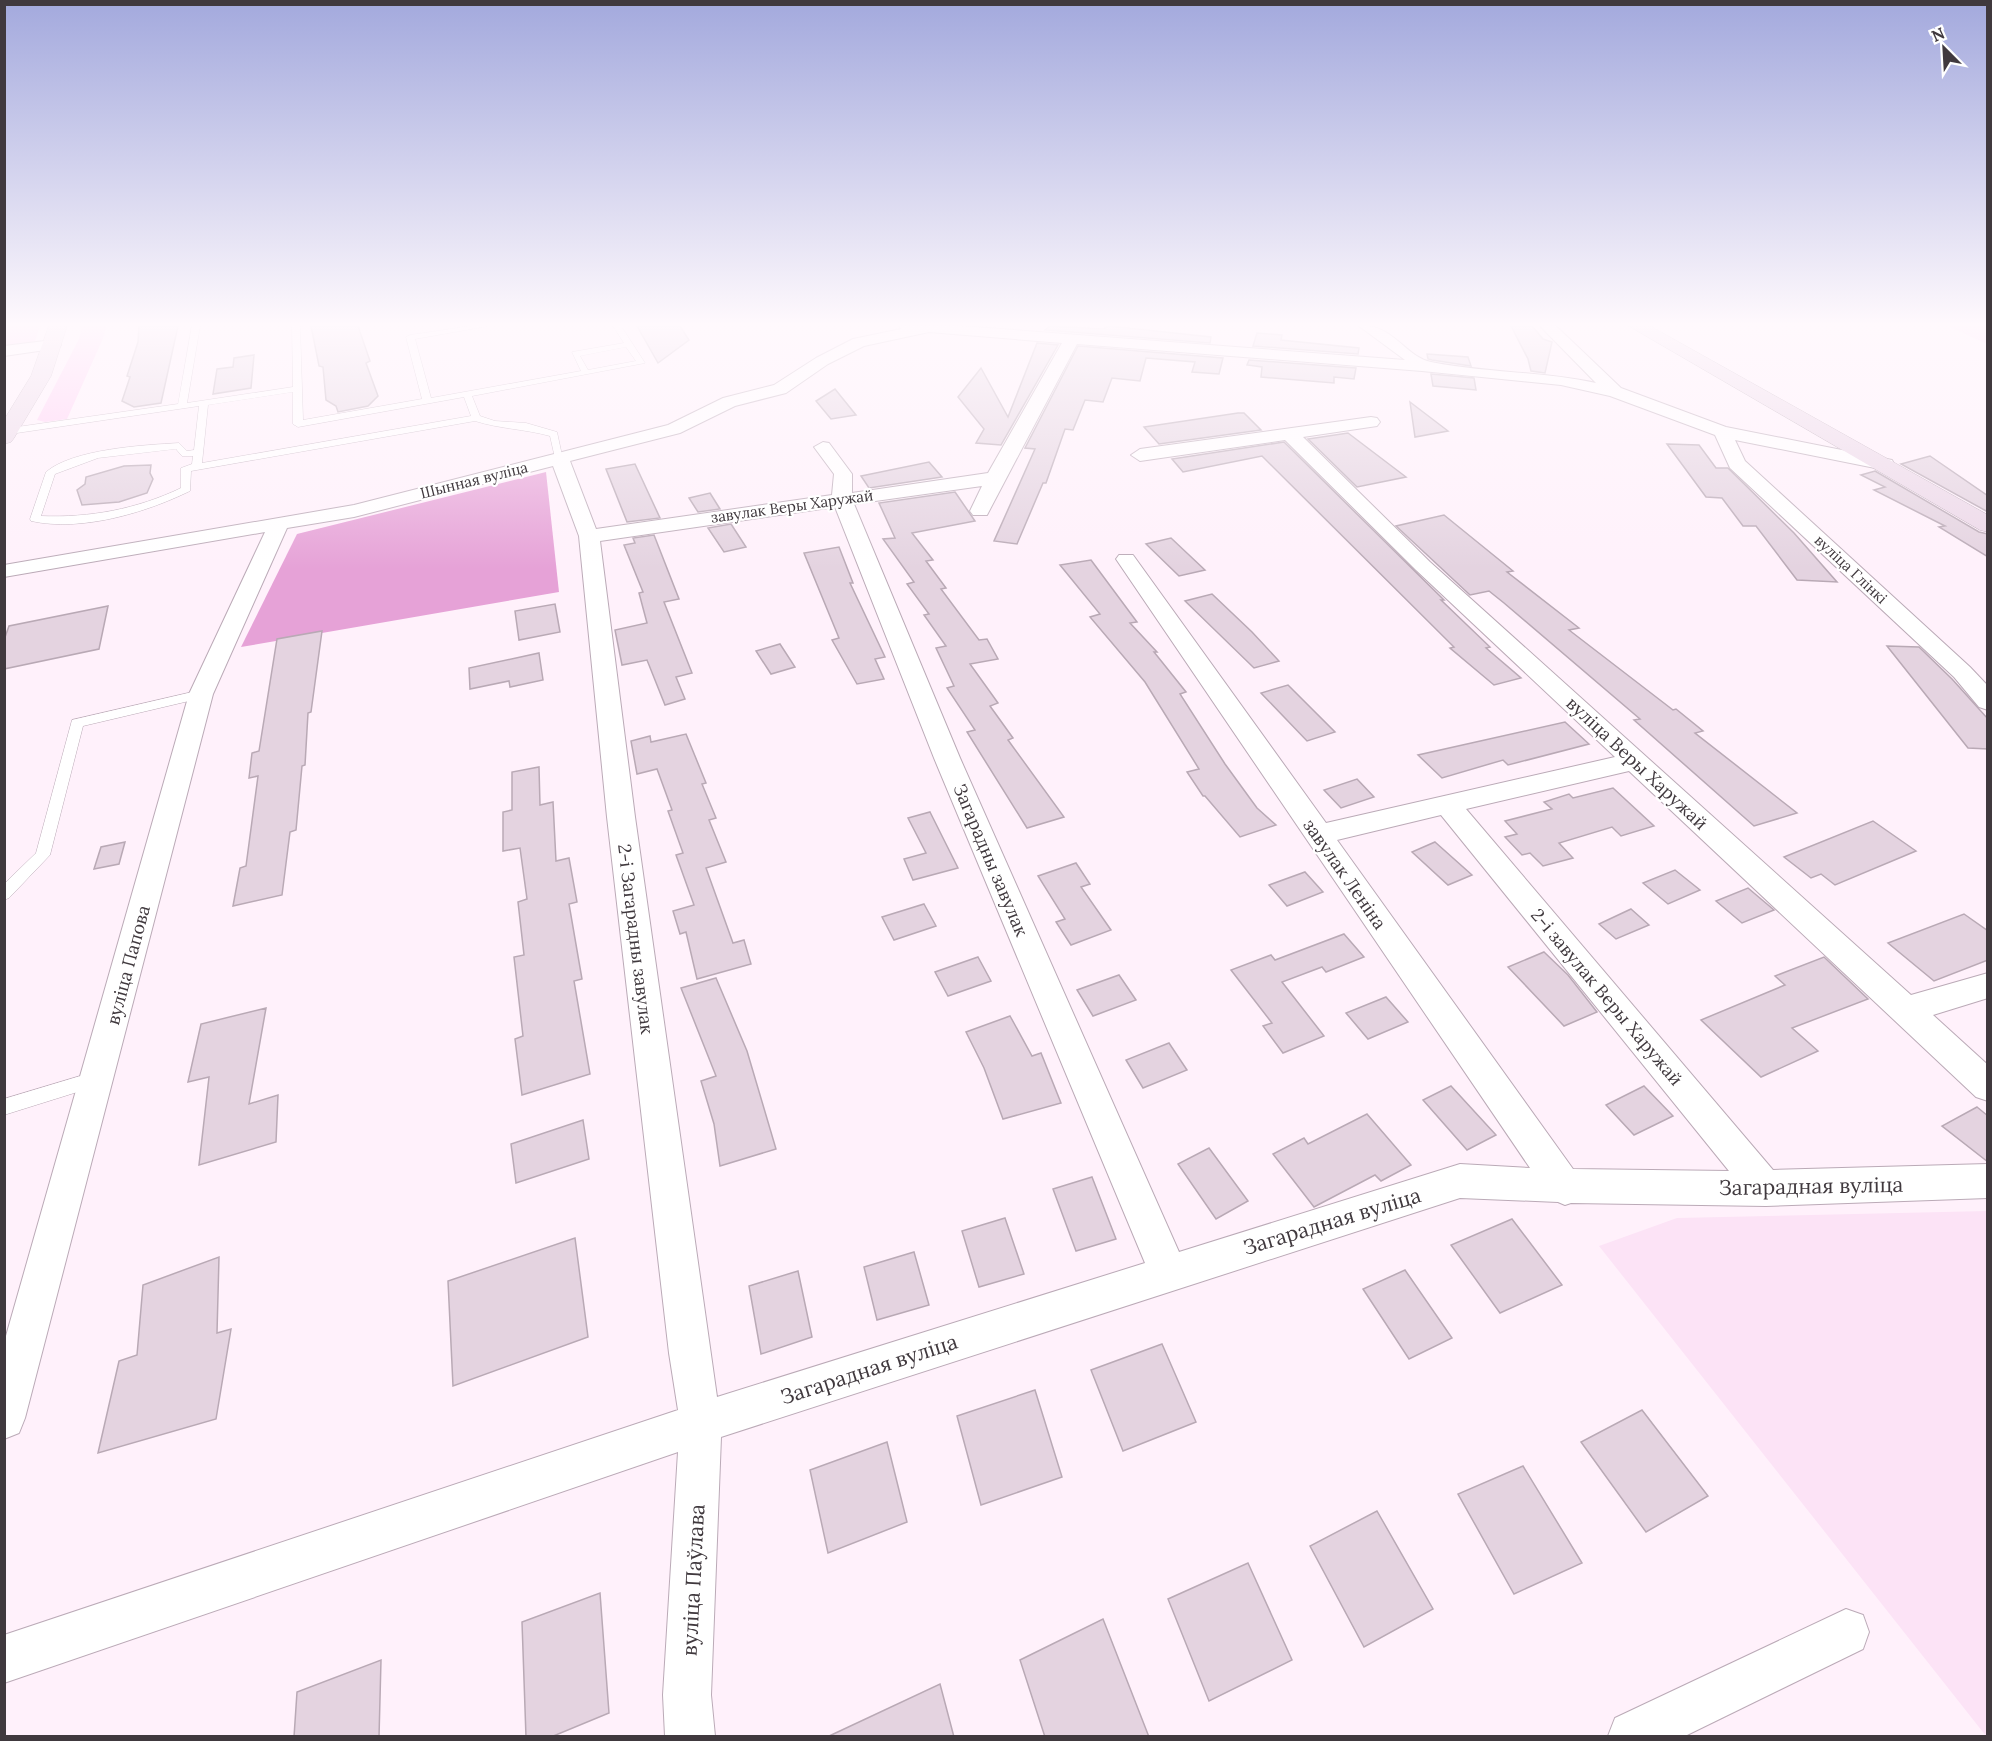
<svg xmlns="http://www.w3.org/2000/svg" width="1992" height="1741" viewBox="0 0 1992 1741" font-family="Lora,serif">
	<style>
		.built { fill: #fce3f6 }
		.green { fill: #ffccf3 }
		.forest { fill: #e6a2d7 }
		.building { fill: #e4d3e0; stroke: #b9a9b5; stroke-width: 1.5 }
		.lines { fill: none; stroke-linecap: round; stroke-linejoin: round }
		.lane-casing { stroke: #bbaab7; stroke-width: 1 }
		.street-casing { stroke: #bbaab7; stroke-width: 2 }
		.secondary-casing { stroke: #bbaab7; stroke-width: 1 }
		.lane { fill: #fff; fill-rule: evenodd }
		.street { fill: #fff; fill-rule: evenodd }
		.secondary { fill: #ecd8e8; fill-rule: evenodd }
		.labels { text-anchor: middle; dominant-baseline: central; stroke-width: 4.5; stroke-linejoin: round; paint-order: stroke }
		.far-street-label { font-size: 15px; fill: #40393e; stroke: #fff }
		.street-label { font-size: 18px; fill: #40393e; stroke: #fff }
		.near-street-label { font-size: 21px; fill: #40393e; stroke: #fff }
	</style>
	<rect width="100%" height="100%" fill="#fff1fb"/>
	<path class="built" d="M1987 1211 1988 1736H1986L1599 1246 1677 1218Z"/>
	<g class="green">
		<path d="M4 326H40L35 341 5 348Z"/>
		<path d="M82 326H106L104 336 67 419 45 422 37 420 79 339Z"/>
		<path d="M1948 326H1987V344Z"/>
	</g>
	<path class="forest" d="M546 472 559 592 241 647 297 534Z"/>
	<g class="building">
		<path d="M139 326H178L161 403 134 407 122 401 130 377 127 376 138 342Z"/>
		<path d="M311 326H358L370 361 366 363 378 396 368 406 338 412 336 406 326 400 323 367 319 366Z"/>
		<path d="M637 326H680L689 340 658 363Z"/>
		<path d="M1050 326 1103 329 1109 326 1211 337 1210 343 1045 330Z"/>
		<path d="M1511 326H1532L1543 339 1552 342 1545 373 1531 371 1528 359Z"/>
		<path d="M1257 333 1282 335 1281 340 1359 348 1358 354 1253 346Z"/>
		<path d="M1037 343 1058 345 1001 445 976 443 984 429 958 397 981 368 1008 417Z"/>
		<path d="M1078 346 1223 358 1219 374 1192 372 1195 362 1146 358 1140 381 1112 378 1103 402 1085 400 1073 430 1065 429 1046 483H1043L1017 544 994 541 1035 449 1025 448Z"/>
		<path d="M1427 354 1468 357 1471 366 1432 360 1428 359Z"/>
		<path d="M254 355 251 388 213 394 217 369 233 367 234 358Z"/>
		<path d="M1249 360 1356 368 1354 379 1334 377V383L1261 377 1262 367 1247 365Z"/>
		<path d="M1431 374 1474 378 1476 390 1433 386Z"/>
		<path d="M835 389 856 415 831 419 816 401Z"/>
		<path d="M1410 402 1448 431 1415 437Z"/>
		<path d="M1238 413H1244L1261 430 1159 444 1144 427Z"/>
		<path d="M1348 433 1406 477 1357 487 1308 439Z"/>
		<path d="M1284 442 1444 600H1441L1490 647 1486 648 1521 678 1494 685 1450 648 1454 647 1262 456 1183 472 1172 459Z"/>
		<path d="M1667 444 1699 445 1716 468H1728L1794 533 1837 582 1797 580 1756 526H1743L1722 498 1706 497Z"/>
		<path d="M1930 456 1988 496V512L1901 464Z"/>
		<path d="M929 462 942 477 869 488 861 476Z"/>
		<path d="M635 464 660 518 627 522 606 469Z"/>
		<path d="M151 465 150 473 153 479 147 493 119 502 82 505 77 490 85 484 86 477 124 466Z"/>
		<path d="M1875 471 1979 532 1988 534V557L1939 527 1945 526 1874 490 1885 487 1861 475Z"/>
		<path d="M955 492 975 521 912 533 933 560 926 561 946 588 941 589 979 640 987 639 998 659 970 664 998 703 990 706 1013 738 1008 740 1064 817 1027 828 967 732 975 730 947 688 954 686 936 648 946 646 924 615 929 614 907 584 914 582 883 539 895 538 879 503Z"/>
		<path d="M710 493 720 509 698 512 689 498Z"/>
		<path d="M1444 515 1513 571 1507 572 1579 628 1569 630 1673 710 1676 709 1703 731 1695 733 1797 813 1754 826 1634 720 1640 719 1504 603 1489 591 1470 595 1396 526Z"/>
		<path d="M731 524 746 547 724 552 708 528Z"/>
		<path d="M654 535 679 599 664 602 692 673 676 677 685 699 665 705 647 660 622 665 615 630 647 623 639 593 643 592 624 545 635 543 633 538Z"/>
		<path d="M1171 538 1205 570 1179 576 1146 544Z"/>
		<path d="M839 547 853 583H850L885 657 875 659 884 679 857 684 832 640 839 638 804 553Z"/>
		<path d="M1091 560 1137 622 1130 623 1157 652H1154L1186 692 1180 694 1225 764 1257 808 1276 825 1240 837 1205 796H1203L1187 772 1199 769 1145 682 1090 617 1100 614 1060 565Z"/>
		<path d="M1212 594 1252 632 1279 661 1254 668 1185 601Z"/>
		<path d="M555 604 560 632 519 640 515 611Z"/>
		<path d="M108 606 99 649 4 669V640L9 626Z"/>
		<path d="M322 631 311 712 308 713 305 765 302 766 296 830 290 832 282 895 233 906 240 868 246 866 258 776 249 778 252 753 259 751 277 639Z"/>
		<path d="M780 644 795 667 771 674 756 651Z"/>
		<path d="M1887 646 1919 647 1952 679 1988 719V749L1968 748Z"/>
		<path d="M539 653 543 680 510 687 509 681 470 689 469 668Z"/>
		<path d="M1288 685 1335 732 1307 741 1261 693Z"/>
		<path d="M1565 722 1589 744 1508 765 1503 760 1442 778 1418 755Z"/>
		<path d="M686 734 706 783 702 784 716 818 709 820 726 862 706 868 733 943 744 940 751 964 697 979 686 932 680 934 673 911 694 905 676 855 683 853 668 811 672 810 657 769 637 774 631 741 650 736 651 742Z"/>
		<path d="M539 767 540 805 553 802 556 861 569 858 577 902 569 904 582 979 574 981 590 1074 522 1095 515 1039 523 1036 514 957 524 955 518 902 527 899 520 848 503 851V812L512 810V772Z"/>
		<path d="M1357 779 1374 797 1341 808 1324 790Z"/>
		<path d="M1613 788 1654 826 1621 836 1612 827 1559 843 1573 858 1543 866 1530 853 1522 855 1505 837 1517 834 1505 821 1552 809 1544 802 1569 794 1573 798Z"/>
		<path d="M930 812 958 868 913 880 904 859 926 853 908 818Z"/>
		<path d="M1873 821 1916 851 1835 885 1821 874 1811 878 1784 857Z"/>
		<path d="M125 842 119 864 94 869 101 847Z"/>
		<path d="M1435 842 1472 875 1448 885 1412 852Z"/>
		<path d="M1076 863 1090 884 1081 887 1111 930 1071 945 1056 922 1065 919 1038 876Z"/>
		<path d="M1675 870 1700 890 1668 904 1643 883Z"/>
		<path d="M1305 872 1323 892 1287 906 1269 885Z"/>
		<path d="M1748 888 1774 910 1742 923 1716 901Z"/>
		<path d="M924 904 936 926 894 940 882 917Z"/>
		<path d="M1631 909 1649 925 1616 939 1599 924Z"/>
		<path d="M1964 914 1988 931V960L1934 981 1888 943Z"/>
		<path d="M1344 934 1364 957 1326 972 1322 967 1282 982 1324 1036 1283 1053 1263 1026 1272 1023 1231 970 1271 955 1275 960Z"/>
		<path d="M1544 952 1568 975 1597 1012 1564 1026 1508 967Z"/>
		<path d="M978 957 991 981 948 996 935 972Z"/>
		<path d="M1824 957 1868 999 1792 1028 1818 1051 1761 1077 1701 1020 1785 985 1775 976Z"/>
		<path d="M1119 975 1136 1000 1093 1016 1077 990Z"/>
		<path d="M716 978 747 1051 776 1149 720 1166 714 1124 701 1081 716 1076 681 988Z"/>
		<path d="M1386 997 1408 1022 1368 1039 1346 1013Z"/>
		<path d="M266 1008 249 1104 278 1095 276 1142 199 1165 209 1077 188 1082 201 1024Z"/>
		<path d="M1010 1016 1032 1056 1041 1053 1061 1103 1003 1119 984 1068 966 1032Z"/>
		<path d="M1169 1043 1187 1070 1143 1088 1126 1060Z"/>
		<path d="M1451 1086 1496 1135 1467 1150 1423 1100Z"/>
		<path d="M1644 1086 1673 1116 1634 1135 1606 1105Z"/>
		<path d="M1977 1107 1988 1116V1162L1942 1126Z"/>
		<path d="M1367 1114 1411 1165 1381 1181 1375 1175 1314 1207 1273 1154 1304 1138 1308 1144Z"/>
		<path d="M583 1120 589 1159 516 1183 511 1144Z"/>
		<path d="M1209 1148 1248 1201 1216 1219 1178 1164Z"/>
		<path d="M1092 1177 1116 1239 1076 1251 1053 1189Z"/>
		<path d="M1005 1218 1024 1274 979 1287 962 1231Z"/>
		<path d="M1512 1219 1562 1285 1500 1313 1451 1245Z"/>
		<path d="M575 1238 588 1337 453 1386 448 1281Z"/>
		<path d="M914 1252 929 1305 877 1320 864 1267Z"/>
		<path d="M219 1257 217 1333 231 1329 216 1419 98 1453 119 1361 137 1355 143 1285Z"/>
		<path d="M1405 1270 1452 1338 1409 1359 1363 1289Z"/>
		<path d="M798 1271 812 1337 761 1354 749 1286Z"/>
		<path d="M1162 1344 1196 1422 1123 1451 1091 1370Z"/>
		<path d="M1035 1390 1062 1477 981 1505 957 1416Z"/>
		<path d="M1642 1410 1708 1496 1646 1532 1581 1442Z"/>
		<path d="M887 1442 907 1522 828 1553 810 1470Z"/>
		<path d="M1523 1466 1582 1563 1514 1594 1458 1494Z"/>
		<path d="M1377 1511 1433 1609 1364 1647 1310 1546Z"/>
		<path d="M1248 1563 1292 1660 1209 1701 1168 1599Z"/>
		<path d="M600 1593 609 1713 551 1737H526L522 1622Z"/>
		<path d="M1103 1619 1149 1737H1045L1020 1660Z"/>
		<path d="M381 1660 379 1737H294L297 1692Z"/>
		<path d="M940 1684 954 1737H827Z"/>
	</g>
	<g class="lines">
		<defs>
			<g id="lane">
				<path d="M192 326H200L187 403 293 387 292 326H300L303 420 422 399 406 337 410 335 471 326H488L415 339 431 398 581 371 572 352 624 343 613 326H621L645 363 472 396 480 416 495 421 526 423 557 432 563 460 555 458 550 436C525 429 500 429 475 421L191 471 190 491C145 513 81 532 31 521L30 519 46 472C73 449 144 445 179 443L187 451 194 450 199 406 10 434 5 431 10 428 178 404ZM626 347 636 361 588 370 580 356ZM293 392V424L298 427 464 397 471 416 202 463 208 405ZM176 449 182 456H193L192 464 181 468V488C137 509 90 518 41 516L55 474 98 458Z"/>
				<path d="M201 690 206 691V697L83 726 50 855 9 898 4 900V884L36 853 72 720Z"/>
				<path d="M97 1071 103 1074 106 1079 103 1084 4 1115V1099Z"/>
			</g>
			<g id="street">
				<path d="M900 326H961L1405 360 1359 326C1393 323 1405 357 1431 362 1485 373 1541 371 1596 383L1540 326H1556L1621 388 1726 427 1892 460 1894 464 1885 470 1735 440 1745 461 1970 667 1988 686V710L1979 707 1954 677 1730 468 1715 435 1610 396 1561 385 1422 371 1077 344 987 515H973L970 511 982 486 854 504 960 758 1179 1252 1460 1164 1530 1168 1116 559 1119 555H1133L1326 823 1615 757 1416 570 1285 440 1140 461 1131 455 1140 449 1371 417 1377 418 1380 422 1377 426 1303 437 1430 562 1911 995 1988 973V998L1933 1015 1988 1065V1101L1976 1097 1629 771 1466 809 1773 1170 1988 1164V1198L1766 1206 1571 1203 1565 1205 1558 1202 1460 1198 721 1437 711 1695 715 1736H665L663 1695 678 1452 4 1683V1635L678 1410 669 1353 607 817 579 536 553 466 354 517 287 528 213 694 25 1418 19 1433 4 1439V1343L189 694 265 532 4 577V565L354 505 668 425 723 398 774 385 816 358 853 339 901 329ZM929 332 1062 343 988 473 852 493V474L829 443 823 442 814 447 834 474 832 495 596 529 570 461 680 433 735 406 786 393 828 364 864 346ZM835 507 934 758 1145 1263 717 1397 635 817 600 541ZM1441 815 1729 1171 1573 1169 1337 840Z"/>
				<path d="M53 340 59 342 61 345 59 348 4 356V346Z"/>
				<path d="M1846 1609 1863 1615 1869 1632 1863 1649 1685 1736H1608L1615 1718Z"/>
			</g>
			<g id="secondary">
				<path d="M49 326H67L51 376 14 438 11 442 4 444V420L31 376Z"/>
				<path d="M1629 326H1650L1988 515V532L1980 530Z"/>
			</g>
		</defs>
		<use href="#lane" class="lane-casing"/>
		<use href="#street" class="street-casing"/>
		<use href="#secondary" class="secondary-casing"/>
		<use href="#lane" class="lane"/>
		<use href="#street" class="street"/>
		<use href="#secondary" class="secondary"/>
	</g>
	<linearGradient id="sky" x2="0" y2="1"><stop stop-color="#a3a9dd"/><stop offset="0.57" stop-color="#fff9fd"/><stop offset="1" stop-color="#fff9fd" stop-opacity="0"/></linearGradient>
	<rect width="1992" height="569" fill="url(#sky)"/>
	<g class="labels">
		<g class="far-street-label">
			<text transform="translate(474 480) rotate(-14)">Шынная вуліца</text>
			<text transform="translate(792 506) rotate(-8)">завулак Веры Харужай</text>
			<text transform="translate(1851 569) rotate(43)">вуліца Глінкі</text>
		</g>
		<g class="street-label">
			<text transform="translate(1637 763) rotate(43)">вуліца Веры Харужай</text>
			<text transform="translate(991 860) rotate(67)">Загарадны завулак</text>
			<text transform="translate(1345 874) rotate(55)">завулак Леніна</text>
			<text transform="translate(636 939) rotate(83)">2-і Загарадны завулак</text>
			<text transform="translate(128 965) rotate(-75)">вуліца Папова</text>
			<text transform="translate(1607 997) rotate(50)">2-і завулак Веры Харужай</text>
		</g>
		<g class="near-street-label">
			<text transform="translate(1811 1186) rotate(-1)">Загарадная вуліца</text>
			<text transform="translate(1332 1221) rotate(-17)">Загарадная вуліца</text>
			<text transform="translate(869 1369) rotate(-18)">Загарадная вуліца</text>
			<text transform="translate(693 1580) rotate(-87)">вуліца Паўлава</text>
		</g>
	</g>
	<rect width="1992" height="1741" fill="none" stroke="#40393e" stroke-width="12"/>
	<g transform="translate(1944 48) rotate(336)" stroke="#ffffff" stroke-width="4.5" paint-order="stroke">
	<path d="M0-4.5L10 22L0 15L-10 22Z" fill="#40393e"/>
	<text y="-9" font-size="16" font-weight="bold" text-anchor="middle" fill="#40393e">N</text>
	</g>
</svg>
